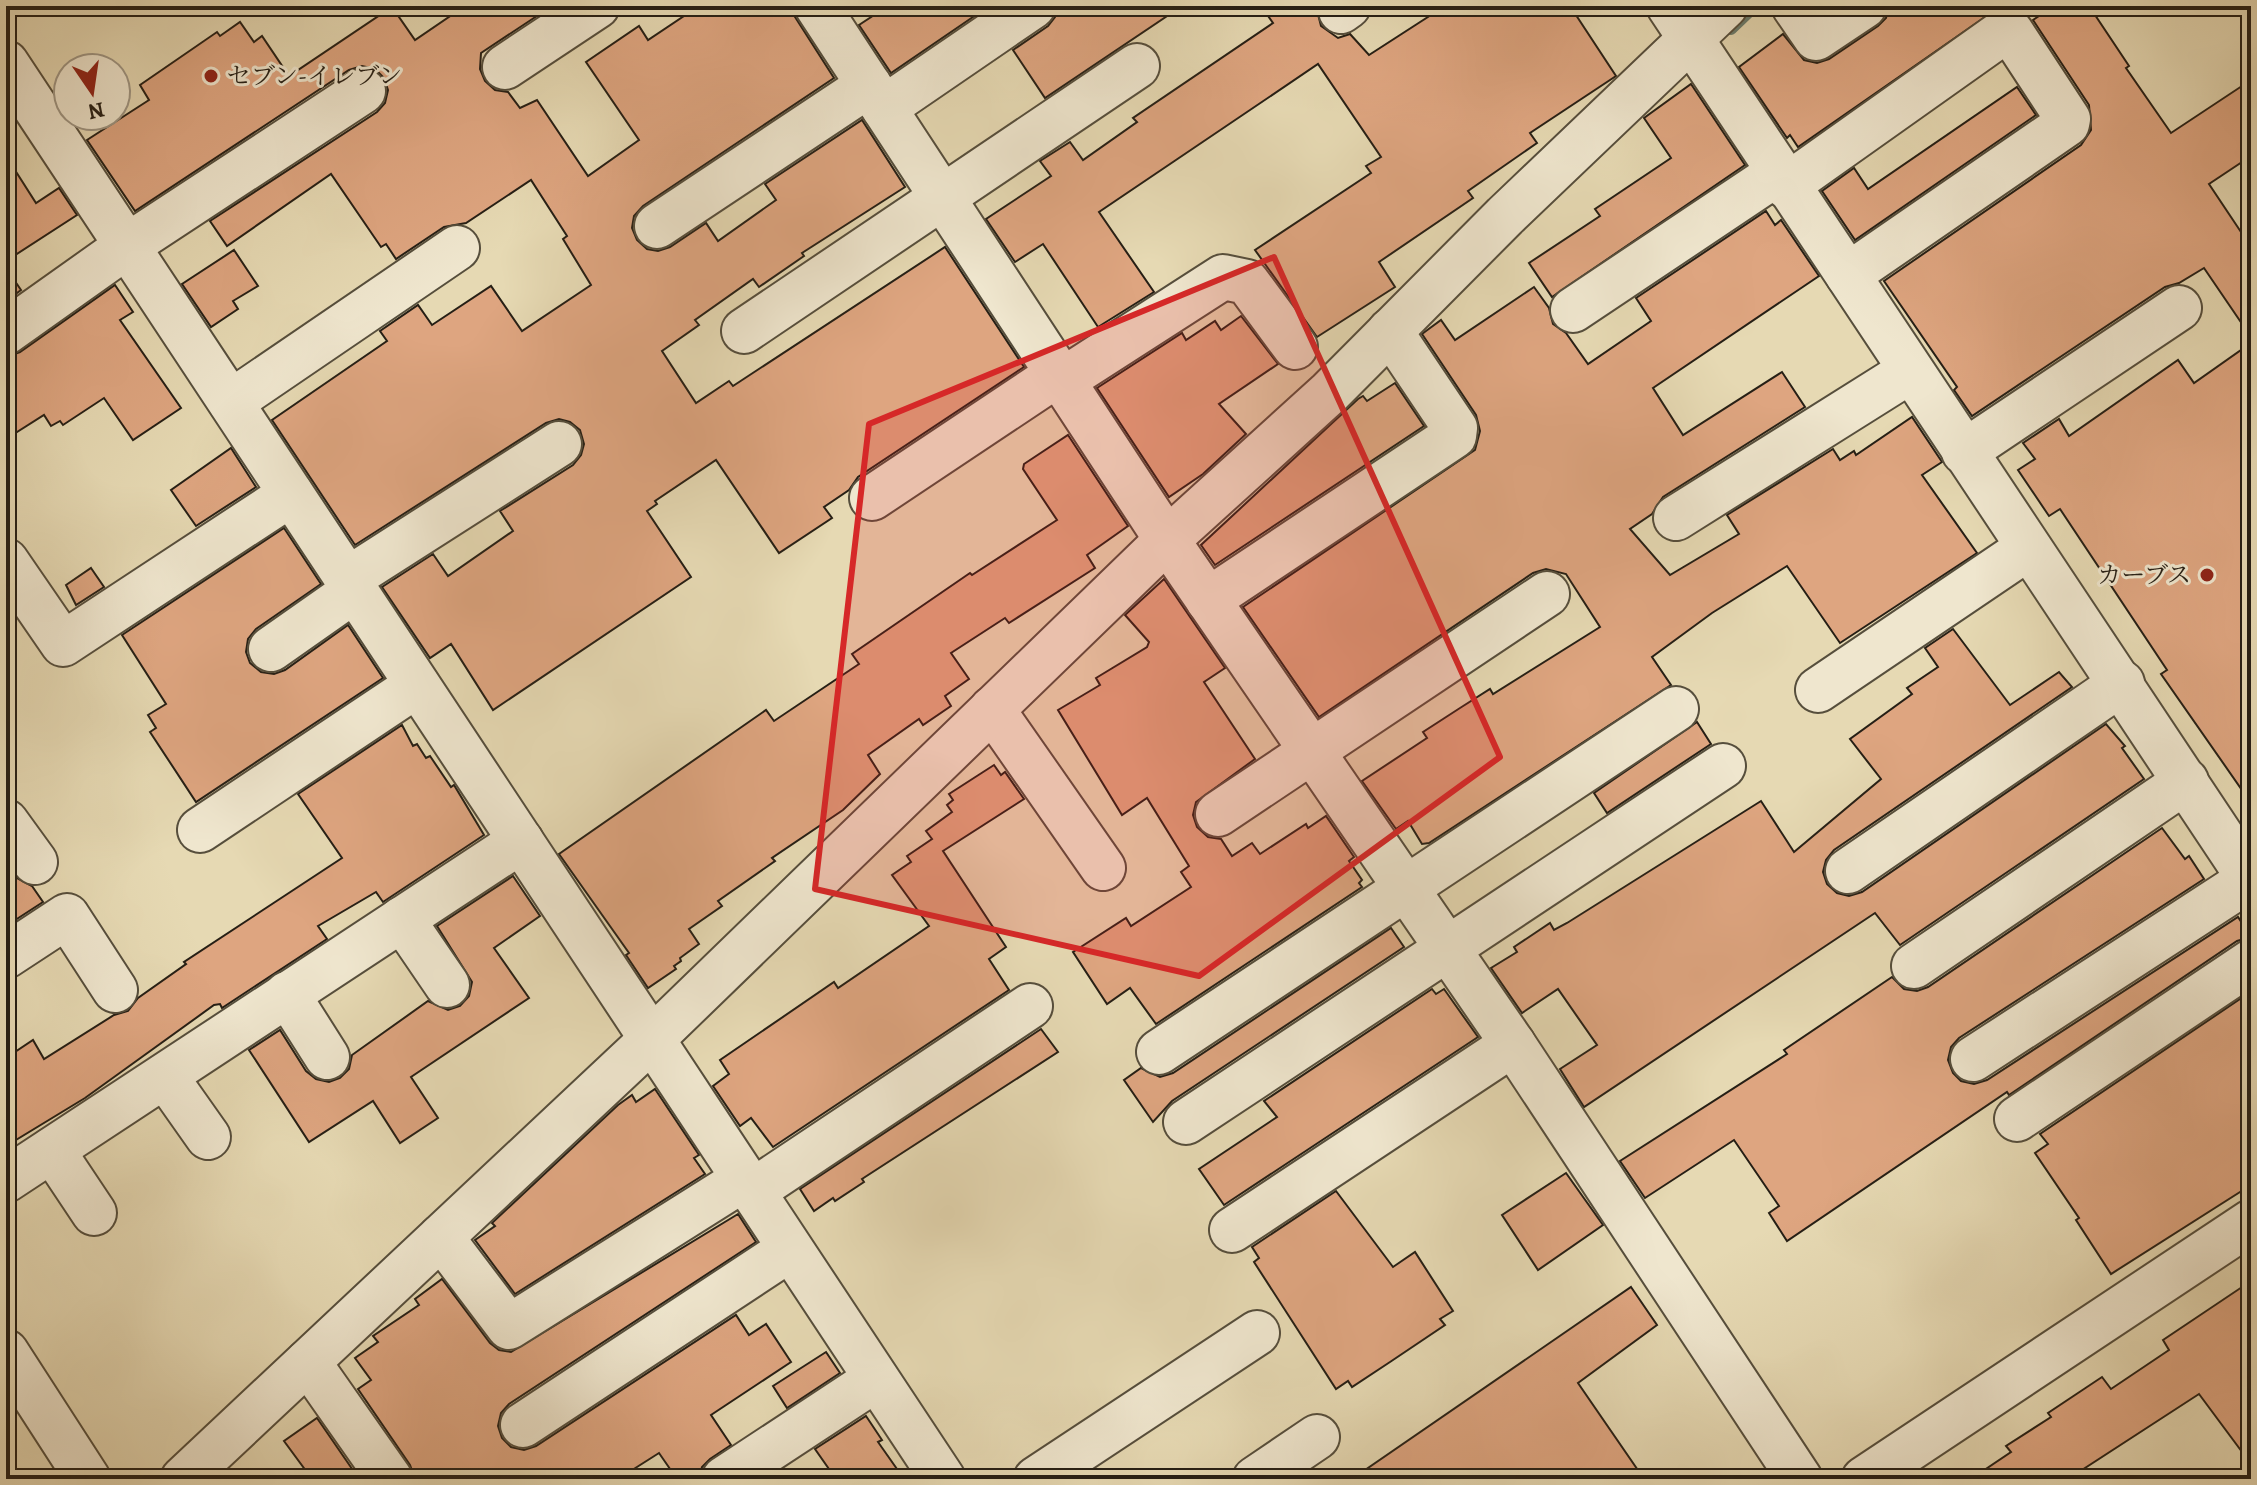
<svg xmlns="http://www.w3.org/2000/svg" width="2257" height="1485" viewBox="0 0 2257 1485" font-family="Alegreya,'Noto Serif JP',serif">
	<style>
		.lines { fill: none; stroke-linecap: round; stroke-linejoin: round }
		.stream { stroke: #6a7c6e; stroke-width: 12 }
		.building { fill: #dea580; stroke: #261f15; stroke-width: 2 }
		.minor-casing { stroke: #564e3c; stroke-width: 48 }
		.minor { stroke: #efe6ce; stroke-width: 44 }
		.marked { fill: #d62828; fill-opacity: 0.2; stroke: #d62828; stroke-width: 6; stroke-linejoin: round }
		.poi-dot { fill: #8f2418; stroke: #efe6ce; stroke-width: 3 }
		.labels { text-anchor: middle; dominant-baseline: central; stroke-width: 6; stroke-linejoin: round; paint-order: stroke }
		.poi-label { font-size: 24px; fill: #261f15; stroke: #efe6ce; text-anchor: start }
	</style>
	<rect width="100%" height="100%" fill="#e6d9b3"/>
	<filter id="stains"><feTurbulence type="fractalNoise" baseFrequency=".0025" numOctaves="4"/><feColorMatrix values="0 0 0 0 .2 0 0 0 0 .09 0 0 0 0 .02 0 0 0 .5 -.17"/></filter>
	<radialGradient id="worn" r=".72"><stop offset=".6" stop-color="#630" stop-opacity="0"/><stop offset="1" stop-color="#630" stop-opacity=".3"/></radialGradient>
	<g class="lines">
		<path class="stream" d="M1731 29 1755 6"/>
	</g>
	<g class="building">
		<path d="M465 6H552L481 53 480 69 485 81 495 90 508 92 520 108 537 100 588 176 639 140 586 62 639 26 648 40 699 6H788L834 78 643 206 634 216 632 228 637 240 647 249 658 251 670 247 706 223 718 241 776 200 765 184 862 120 905 187 802 253 804 256 759 287 753 279 695 320 699 325 662 351 696 403 729 381 733 386 945 247 1024 367 858 477 849 490 824 507 832 518 779 553 716 460 655 501 657 504 647 511 691 577 493 710 451 644 430 658 382 587 433 554 448 576 513 531 500 511 573 465 581 455 584 444 580 430 570 422 559 419 546 423 355 545 272 420 387 341 380 331 418 305 432 325 491 286 522 331 591 285 563 239 567 236 531 180 466 223 444 227 396 259 386 244 381 247 331 174 227 246 210 221 377 112 385 103 388 90 384 78 375 69 362 66 349 70 135 211 87 140 149 100 140 85 217 32 220 36 240 22 254 42 262 36 289 76 392 7 415 40Z"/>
		<path d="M888 6H989L891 73 859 25Z"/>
		<path d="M1058 6H1182L1045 98 1013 50 1048 26 1055 17Z"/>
		<path d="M1261 6H1316L1321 26 1338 38 1350 34 1369 55 1445 6H1570L1616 76 1530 133 1537 143 1468 191 1473 198 1379 262 1395 287 1317 337 1255 250 1371 173 1366 166 1381 157 1318 64 1099 212 1154 292 1098 327 1043 244 1015 262 986 219 1051 176 1040 161 1070 142 1083 160 1137 122 1133 118 1273 23Z"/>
		<path d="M1889 6H2001L1798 147 1790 135 1787 138 1739 67 1783 34 1804 60 1817 63 1829 59 1878 26 1886 18Z"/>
		<path d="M2054 6H2089L2129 66 2126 68 2171 133 2251 80V156L2209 184 2251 247V337L2204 268 2179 283 2165 287 1972 416 1954 390 1957 387 1884 281 2081 145 2091 130 2089 105 2033 20Z"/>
		<path d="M1691 84 1745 165 1552 297 1529 263 1600 216 1595 209 1671 158 1644 118Z"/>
		<path d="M2017 87 2036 115 1855 240 1822 191 1854 168 1868 189Z"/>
		<path d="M6 156 36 203 59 188 77 215 6 261Z"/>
		<path d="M1766 211 1775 225 1781 220 1819 276 1653 388 1683 435 1782 372 1805 407 1663 497 1652 514 1630 529 1670 575 1739 534 1727 515 1833 449 1840 460 1854 451 1856 455 1912 417 1942 462 1922 475 1977 553 1840 643 1787 566 1712 613 1652 657 1671 685 1429 843 1422 844 1408 821 1396 829 1362 781 1427 738 1423 732 1460 708 1490 689 1493 694 1600 627 1566 574 1546 569 1533 573 1319 717 1243 607 1475 450 1480 431 1476 415 1422 334 1426 331 1441 320 1455 340 1534 287 1549 308 1553 324 1566 333 1588 364 1651 321 1636 298Z"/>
		<path d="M234 250 258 286 233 301 238 309 211 327 182 284Z"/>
		<path d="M6 268 21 290 6 301Z"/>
		<path d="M115 285 133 312 120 320 181 408 133 440 104 398 63 425 60 421 51 426 44 415 6 439V357L20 352Z"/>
		<path d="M1241 316 1278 364 1219 404 1246 434 1203 474 1169 497 1097 388 1182 333 1186 340 1215 321 1221 330Z"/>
		<path d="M2251 343V803L2161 674 2167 670 2060 509 2049 516 2018 470 2035 459 2023 443 2059 419 2069 436 2178 360 2194 383Z"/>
		<path d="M1395 383 1424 426 1215 565 1201 545 1358 399 1363 396 1367 401Z"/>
		<path d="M1068 435 1128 526 1087 555 1095 568 1009 623 1005 618 951 653 969 679 945 696 951 706 923 725 919 719 868 755 880 774 843 810 772 858 775 861 718 901 722 906 689 929 699 944 680 958 681 961 674 966 676 969 648 988 626 955 629 953 559 854 766 710 774 721 859 664 852 654 970 573 972 575 1057 520 1023 469 1024 464Z"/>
		<path d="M231 448 256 487 196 526 171 490Z"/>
		<path d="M284 528 321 584 256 629 248 639 246 652 250 663 261 672 274 674 285 670 348 625 383 678 196 802 150 732 156 728 148 715 166 704 122 635Z"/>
		<path d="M91 568 104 587 76 605 66 585Z"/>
		<path d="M1164 579 1225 668 1204 682 1255 759 1196 802 1193 815 1197 827 1208 837 1221 839 1232 856 1252 843 1260 854 1306 824 1308 828 1326 816 1354 857 1349 861 1362 880 1359 883 1362 887 1156 1024 1130 988 1107 1004 1073 952 1126 918 1131 926 1191 887 1181 872 1189 866 1147 798 1122 815 1058 710 1100 685 1096 678 1147 647 1149 642 1125 615Z"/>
		<path d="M1953 629 2010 705 2059 672 2072 687 1834 850 1826 860 1823 872 1827 884 1837 893 1849 896 1862 892 2106 724 2125 746 2122 748 2144 779 1900 945 1875 913 1584 1107 1560 1069 1597 1045 1558 989 1522 1013 1491 968 1517 952 1514 947 1550 923 1554 930 1567 923 1761 801 1794 852 1881 779 1850 739 1912 694 1907 688 1938 667 1925 648Z"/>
		<path d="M1697 722 1711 744 1607 813 1594 793Z"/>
		<path d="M402 725 413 746 417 744 426 758 430 756 451 787 454 785 484 835 383 902 376 892 318 926 327 939 222 1008 220 1004 214 1005 85 1098 6 1146V1058L33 1040 44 1059 114 1015 128 1011 138 998 186 964 184 962 342 858 298 794Z"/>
		<path d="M994 765 1001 775 1005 772 1024 799 943 851 1006 947 989 959 1009 990 773 1147 751 1118 740 1126 713 1086 729 1074 720 1060 834 982 838 988 929 926 892 875 911 862 907 856 932 839 926 831 952 812 947 805 953 800 949 794Z"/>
		<path d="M2162 828 2185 859 2189 856 2204 879 1959 1038 1951 1047 1948 1060 1953 1073 1961 1081 1974 1084 1987 1080 2238 917 2251 937 2237 941 2009 1095 2007 1092 1787 1241 1769 1213 1779 1206 1734 1140 1645 1198 1620 1161 1787 1054 1784 1050 1892 977 1904 989 1917 991 1928 987Z"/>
		<path d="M6 865 15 877 32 886 43 902 6 926Z"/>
		<path d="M513 876 540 916 494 948 529 998 411 1077 438 1118 400 1143 373 1101 309 1142 249 1050 280 1030 306 1071 316 1079 329 1082 340 1078 349 1069 352 1055 428 1001 448 1010 460 1006 469 996 472 982 437 926Z"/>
		<path d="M1391 928 1404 947 1172 1101 1153 1122 1124 1080 1141 1068 1160 1077 1173 1073Z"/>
		<path d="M1432 989 1436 994 1444 989 1478 1037 1224 1205 1199 1169 1277 1117 1264 1101Z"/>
		<path d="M2243 997 2251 1009V1185L2111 1274 2076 1220 2079 1218 2035 1153 2048 1144 2040 1134Z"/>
		<path d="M1041 1029 1058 1052 862 1179 864 1182 835 1201 833 1198 814 1211 800 1189Z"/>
		<path d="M655 1089 699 1155 694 1158 705 1174 515 1294 475 1240 495 1226 492 1223 618 1105 632 1095 636 1102Z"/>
		<path d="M1566 1173 1603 1225 1538 1270 1502 1215Z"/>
		<path d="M1336 1191 1393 1267 1415 1252 1453 1311 1440 1319 1445 1325 1390 1362 1352 1387 1348 1381 1336 1389 1254 1262 1259 1258 1252 1247Z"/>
		<path d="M738 1214 756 1242 509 1404 501 1413 498 1426 502 1438 511 1447 524 1450 536 1446 736 1315 749 1335 766 1324 791 1362 711 1415 731 1445 710 1459 702 1467 699 1479H677L659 1453 618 1479H415L410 1465 358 1389 371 1380 355 1358 378 1342 373 1336 419 1305 415 1299 442 1279 490 1343 499 1350 511 1352Z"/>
		<path d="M2251 1281V1464L2199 1394 2068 1479H1971L2011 1452 2006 1446 2051 1417 2048 1413 2102 1377 2111 1389 2169 1350 2163 1340Z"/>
		<path d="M1631 1287 1657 1325 1578 1383 1644 1479H1352Z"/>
		<path d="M826 1352 840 1373 787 1408 773 1386Z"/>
		<path d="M866 1416 882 1440 878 1442 904 1479H836L815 1449Z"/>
		<path d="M317 1418 359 1479H312L284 1441Z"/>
	</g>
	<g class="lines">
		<defs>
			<g id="minor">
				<path d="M817 6 1167 540 1513 1044 1800 1479"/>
				<path d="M1669 6 2251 881"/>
				<path d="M1794 6 1816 38 1864 6"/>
				<path d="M1341 11 1348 6"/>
				<path d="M6 63 943 1479"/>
				<path d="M505 67 597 6"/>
				<path d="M884 108 1033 6"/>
				<path d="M1786 186 2006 30 2011 32 2068 119 2067 124 1848 275"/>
				<path d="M657 226 869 85"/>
				<path d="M1573 310 1778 173"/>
				<path d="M744 331 1137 66"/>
				<path d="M6 332 127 246 363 91"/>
				<path d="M1063 380 1223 277 1247 282 1295 347"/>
				<path d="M231 402 457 248"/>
				<path d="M1964 452 2179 308"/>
				<path d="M872 498 1058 374"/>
				<path d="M1676 518 1910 371"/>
				<path d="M6 561 63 644 291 494"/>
				<path d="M348 579 559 444"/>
				<path d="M1208 600 1454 436 1455 428 1390 331"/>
				<path d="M271 649 355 590"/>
				<path d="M1818 690 2028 548"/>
				<path d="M992 709 1103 868"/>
				<path d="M1218 814 1547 594"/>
				<path d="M6 822 35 862"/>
				<path d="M200 830 417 685"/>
				<path d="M1848 871 2122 683"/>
				<path d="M402 919 447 985"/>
				<path d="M6 956 67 916 115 990"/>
				<path d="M1914 966 2186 781"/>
				<path d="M287 994 327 1057"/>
				<path d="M1159 1052 1676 709"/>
				<path d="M1973 1059 2250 879"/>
				<path d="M165 1076 208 1137"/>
				<path d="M2017 1119 2251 962"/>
				<path d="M1186 1122 1723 766"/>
				<path d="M52 1150 94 1213"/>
				<path d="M6 1180 521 841"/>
				<path d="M753 1191 1030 1006"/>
				<path d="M1232 1230 1513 1044"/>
				<path d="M441 1237 509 1327 744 1179"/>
				<path d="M6 1352 88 1479"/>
				<path d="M308 1362 390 1479"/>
				<path d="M523 1425 790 1249"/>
				<path d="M183 1479 652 1039 1167 540 1330 392 1505 216 1725 6"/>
				<path d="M724 1479 876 1379"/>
				<path d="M1036 1479 1257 1333"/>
				<path d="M1255 1479 1317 1437"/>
				<path d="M1864 1479 2251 1222"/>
			</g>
		</defs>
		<use href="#minor" class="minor-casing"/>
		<use href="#minor" class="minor"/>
	</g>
	<path class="marked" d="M1274 257 1500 757 1199 976 815 889 869 424Z"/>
	<g class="poi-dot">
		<circle cx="211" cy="76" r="8"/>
		<circle cx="2207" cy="575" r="8"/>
	</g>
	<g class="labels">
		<g class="poi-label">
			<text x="227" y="76">セブン-イレブン</text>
			<text x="2191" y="575" text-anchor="end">カーブス</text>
		</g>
	</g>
	<rect width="2257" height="1485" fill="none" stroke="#e6d9b3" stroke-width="32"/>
	<rect x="8" y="8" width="2241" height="1469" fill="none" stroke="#261f15" stroke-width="4"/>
	<rect x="16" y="16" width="2225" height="1453" fill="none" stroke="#261f15" stroke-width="2"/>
	<g transform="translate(92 92) rotate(167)"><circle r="38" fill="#efe6ce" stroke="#9f9684" stroke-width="2"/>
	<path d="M0-6L14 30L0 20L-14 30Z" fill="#8f2418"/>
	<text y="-12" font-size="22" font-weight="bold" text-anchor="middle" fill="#261f15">N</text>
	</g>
	<rect width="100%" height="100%" filter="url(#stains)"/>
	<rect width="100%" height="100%" fill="url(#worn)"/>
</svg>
